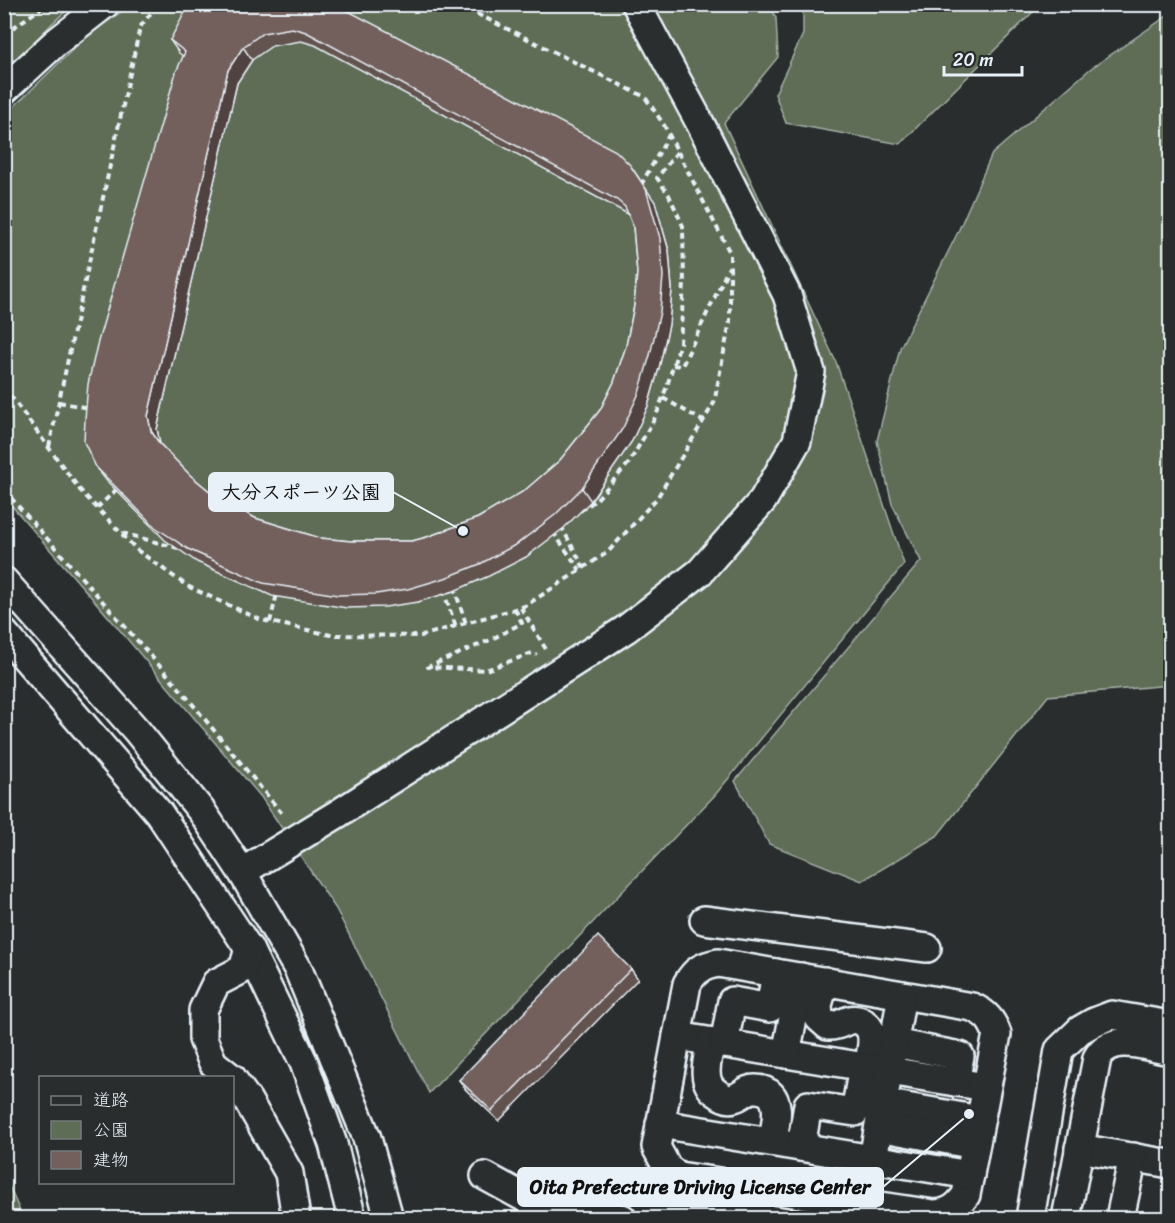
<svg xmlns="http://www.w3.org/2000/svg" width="1175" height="1223" viewBox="0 0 1175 1223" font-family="Sriracha,'Klee One',sans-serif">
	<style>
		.green { fill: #5e6d56; stroke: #a3afa7; stroke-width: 1.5 }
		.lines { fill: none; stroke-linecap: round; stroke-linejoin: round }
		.minor-casing { stroke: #e8f1f8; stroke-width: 32 }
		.path { stroke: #e8f1f8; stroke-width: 4; stroke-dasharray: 6 4.5; stroke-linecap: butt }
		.minor { stroke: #2a2d2e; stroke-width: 27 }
		.wall { fill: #635350; stroke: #e8f1f8; stroke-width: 1.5; fill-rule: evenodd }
		.shaded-wall { fill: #504341; stroke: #e8f1f8; stroke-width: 1.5 }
		.building { fill: #73605d; stroke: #e8f1f8; stroke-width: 1.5; fill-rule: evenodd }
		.leader { fill: none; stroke: #e8f1f8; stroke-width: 2 }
		.callout-dot { fill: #e8f1f8; stroke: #2a2d2e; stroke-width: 2 }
		.callout { fill: #e8f1f8; stroke: #e8f1f8; stroke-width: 2 }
		.callout-label { font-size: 20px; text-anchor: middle; font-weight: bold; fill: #111 }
	</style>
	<rect width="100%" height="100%" fill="#2a2d2e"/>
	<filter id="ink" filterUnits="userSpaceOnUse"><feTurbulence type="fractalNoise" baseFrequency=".0167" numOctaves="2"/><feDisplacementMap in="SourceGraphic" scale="12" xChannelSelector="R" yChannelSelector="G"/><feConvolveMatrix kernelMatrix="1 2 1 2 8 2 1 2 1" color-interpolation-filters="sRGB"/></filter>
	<g filter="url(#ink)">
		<g class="green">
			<path d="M4 5H75C47 23 30 51 5 72Z"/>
			<path d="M132 5H770L776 18 778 57 724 123 836 362 904 564 715 795 429 1093 336 909 261 797 112 621 5 498 4 116 90 33Z"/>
			<path d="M803 5V4L1040 5 900 144 786 123 775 94 803 34Z"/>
			<path d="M1170 14V685L1048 696 937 836 862 881 769 844 735 781 921 561 892 504 877 441 900 348 957 234 992 154 1090 69Z"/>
			<path d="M5 1182 8 1184 23 1218H5Z"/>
		</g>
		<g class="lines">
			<defs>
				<g id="minor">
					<path d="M4 90 55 43 105 4"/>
					<path d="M4 581 137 731 203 813 242 872 298 969 367 1138 389 1218"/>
					<path d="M4 633 159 813 249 949 304 1063 333 1144 352 1218"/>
					<path d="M242 872 339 813 626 629 700 572 763 500 797 441 811 372 787 295 700 123 636 4"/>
					<path d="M704 920 927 948"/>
					<path d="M718 963 972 1007C986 1013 992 1020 997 1034L966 1195C957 1207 950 1213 934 1214L679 1176 668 1169 656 1147 687 984C695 970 702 966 718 963Z"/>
					<path d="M825 981 818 1005 819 1018 828 1026C838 1027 842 1022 850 1020 855 1019 861 1020 864 1023 878 1032 870 1054 868 1067"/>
					<path d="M677 1036 986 1087"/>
					<path d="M711 1042C708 1058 699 1082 717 1093 722 1097 728 1100 734 1098 742 1096 747 1088 756 1089 785 1090 776 1125 772 1142"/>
					<path d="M894 1043 960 1056 955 1082"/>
					<path d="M724 1044 732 1001 770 1008 776 973"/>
					<path d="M786 1054 801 977"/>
					<path d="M232 1078 213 1063 203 1039V1010L216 983 243 969 249 949"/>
					<path d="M232 1078 247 1099 289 1173 296 1218"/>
					<path d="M883 1103 980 1120"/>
					<path d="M660 1124 970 1175"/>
					<path d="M879 1127 975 1145"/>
					<path d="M801 1147 808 1105 855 1112 863 1067"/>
					<path d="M1079 1148 1170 1164"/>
					<path d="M873 1159 902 995"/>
					<path d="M485 1176 527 1199 581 1212 622 1218"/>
					<path d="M1030 1218 1059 1050 1080 1030 1094 1022 1112 1015 1170 1025"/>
					<path d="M1066 1218 1097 1058C1111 1032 1146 1047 1170 1051"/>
					<path d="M1120 1218 1133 1157"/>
				</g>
			</defs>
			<use href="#minor" class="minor-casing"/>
			<g class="path">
				<path d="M4 34 47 4"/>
				<path d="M641 185 669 135"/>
				<path d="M673 365 682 366 729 267"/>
				<path d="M4 387 80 490 137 550 187 586 261 620 331 635 421 636 525 606 608 552 657 498 714 403 730 321V253L664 125 645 97 457 4"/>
				<path d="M663 398 703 421"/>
				<path d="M59 402 88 408"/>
				<path d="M49 447 140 27 158 4"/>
				<path d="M4 490 181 690 284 816"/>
				<path d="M97 508 117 489"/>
				<path d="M580 511 596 500 629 463 656 416 667 386 680 343 684 284 683 226 669 195 657 178 678 151"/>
				<path d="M561 526 584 568"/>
				<path d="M553 532 580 570"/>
				<path d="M122 533 178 548"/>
				<path d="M454 587 466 624"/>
				<path d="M443 590 456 627"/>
				<path d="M521 608 547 651"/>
				<path d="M515 609 522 623 490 640 428 667 486 670 532 653 537 655"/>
				<path d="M270 622 277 594"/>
			</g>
			<use href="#minor" class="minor"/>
		</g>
		<g class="wall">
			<path d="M335 4 655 202 669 251 672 289 669 325 659 368 648 406 632 441 591 501 564 528 526 557 489 576 454 591 418 602 385 607 347 608 272 596 197 562 165 540 106 480 96 467 183 56 179 53 170 40ZM301 41 315 45 626 213 628 214 633 226 637 273 634 306 626 346 614 382 600 410 560 460 524 491 478 518 427 537 412 541H351L320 538 255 518 218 498 190 475 160 444 157 429 237 83 252 60 272 46Z"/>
			<path d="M631 969 638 979 499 1121 466 1090 459 1080Z"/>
		</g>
		<g class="shaded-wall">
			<path d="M243 47 252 60 237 83 157 429 160 444 168 456 151 431 148 416 228 70Z"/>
			<path d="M630 165 655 202 669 251 672 289 669 325 659 368 648 406 632 441 591 501 582 488 650 355Z"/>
		</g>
		<g class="building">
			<path d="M193 4H335L616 151 630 165 646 189 660 238 663 276 660 312 650 355 639 393 623 428 582 488 555 515 517 544 480 564 445 578 408 589 376 594 338 595 263 583 188 549 155 527 96 467 84 442 85 419 88 384 97 345 176 72 185 52 170 40 184 14ZM292 28 306 32 617 200 625 207 633 226 637 273 634 306 626 346 614 382 600 410 560 460 524 491 478 518 427 537 412 541H351L320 538 255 518 218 498 190 475 159 443 151 431 148 416 228 70 243 47 263 33Z"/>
			<path d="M598 936 631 969 492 1111 459 1080Z"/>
		</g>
	</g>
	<path class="leader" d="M463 531L393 492M969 1114L883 1187"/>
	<g class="callout-dot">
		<circle cx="463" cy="531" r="6"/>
		<circle cx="969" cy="1114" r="6"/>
	</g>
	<g class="callout">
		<rect x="209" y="473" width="184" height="38" rx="6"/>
		<rect x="518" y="1168" width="365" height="38" rx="6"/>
	</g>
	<g class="callout-label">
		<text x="301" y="499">大分スポーツ公園</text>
		<text x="700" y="1194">Oita Prefecture Driving License Center</text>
	</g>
	<rect width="1175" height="1223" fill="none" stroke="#2a2d2e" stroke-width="24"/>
	<rect x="12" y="12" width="1151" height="1199" fill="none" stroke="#e8f1f8" stroke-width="2" filter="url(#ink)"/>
	<rect x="39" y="1076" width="195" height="108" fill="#2a2d2e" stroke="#767b7f" stroke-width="1.5"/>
	<rect x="51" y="1096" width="30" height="9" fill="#2a2d2e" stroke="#767b7f" stroke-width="1.5"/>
	<text x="93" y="1106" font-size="18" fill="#e8f1f8">道路</text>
	<rect x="51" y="1121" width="30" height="18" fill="#5e6d56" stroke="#767b7f" stroke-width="1.5"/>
	<text x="93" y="1136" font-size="18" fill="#e8f1f8">公園</text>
	<rect x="51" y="1151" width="30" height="18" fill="#73605d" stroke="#767b7f" stroke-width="1.5"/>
	<text x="93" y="1166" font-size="18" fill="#e8f1f8">建物</text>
	<path d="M944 66v9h78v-9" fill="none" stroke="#e8f1f8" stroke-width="3"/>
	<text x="953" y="66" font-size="18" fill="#e8f1f8" stroke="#2a2d2e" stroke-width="4.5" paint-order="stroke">20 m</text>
</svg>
